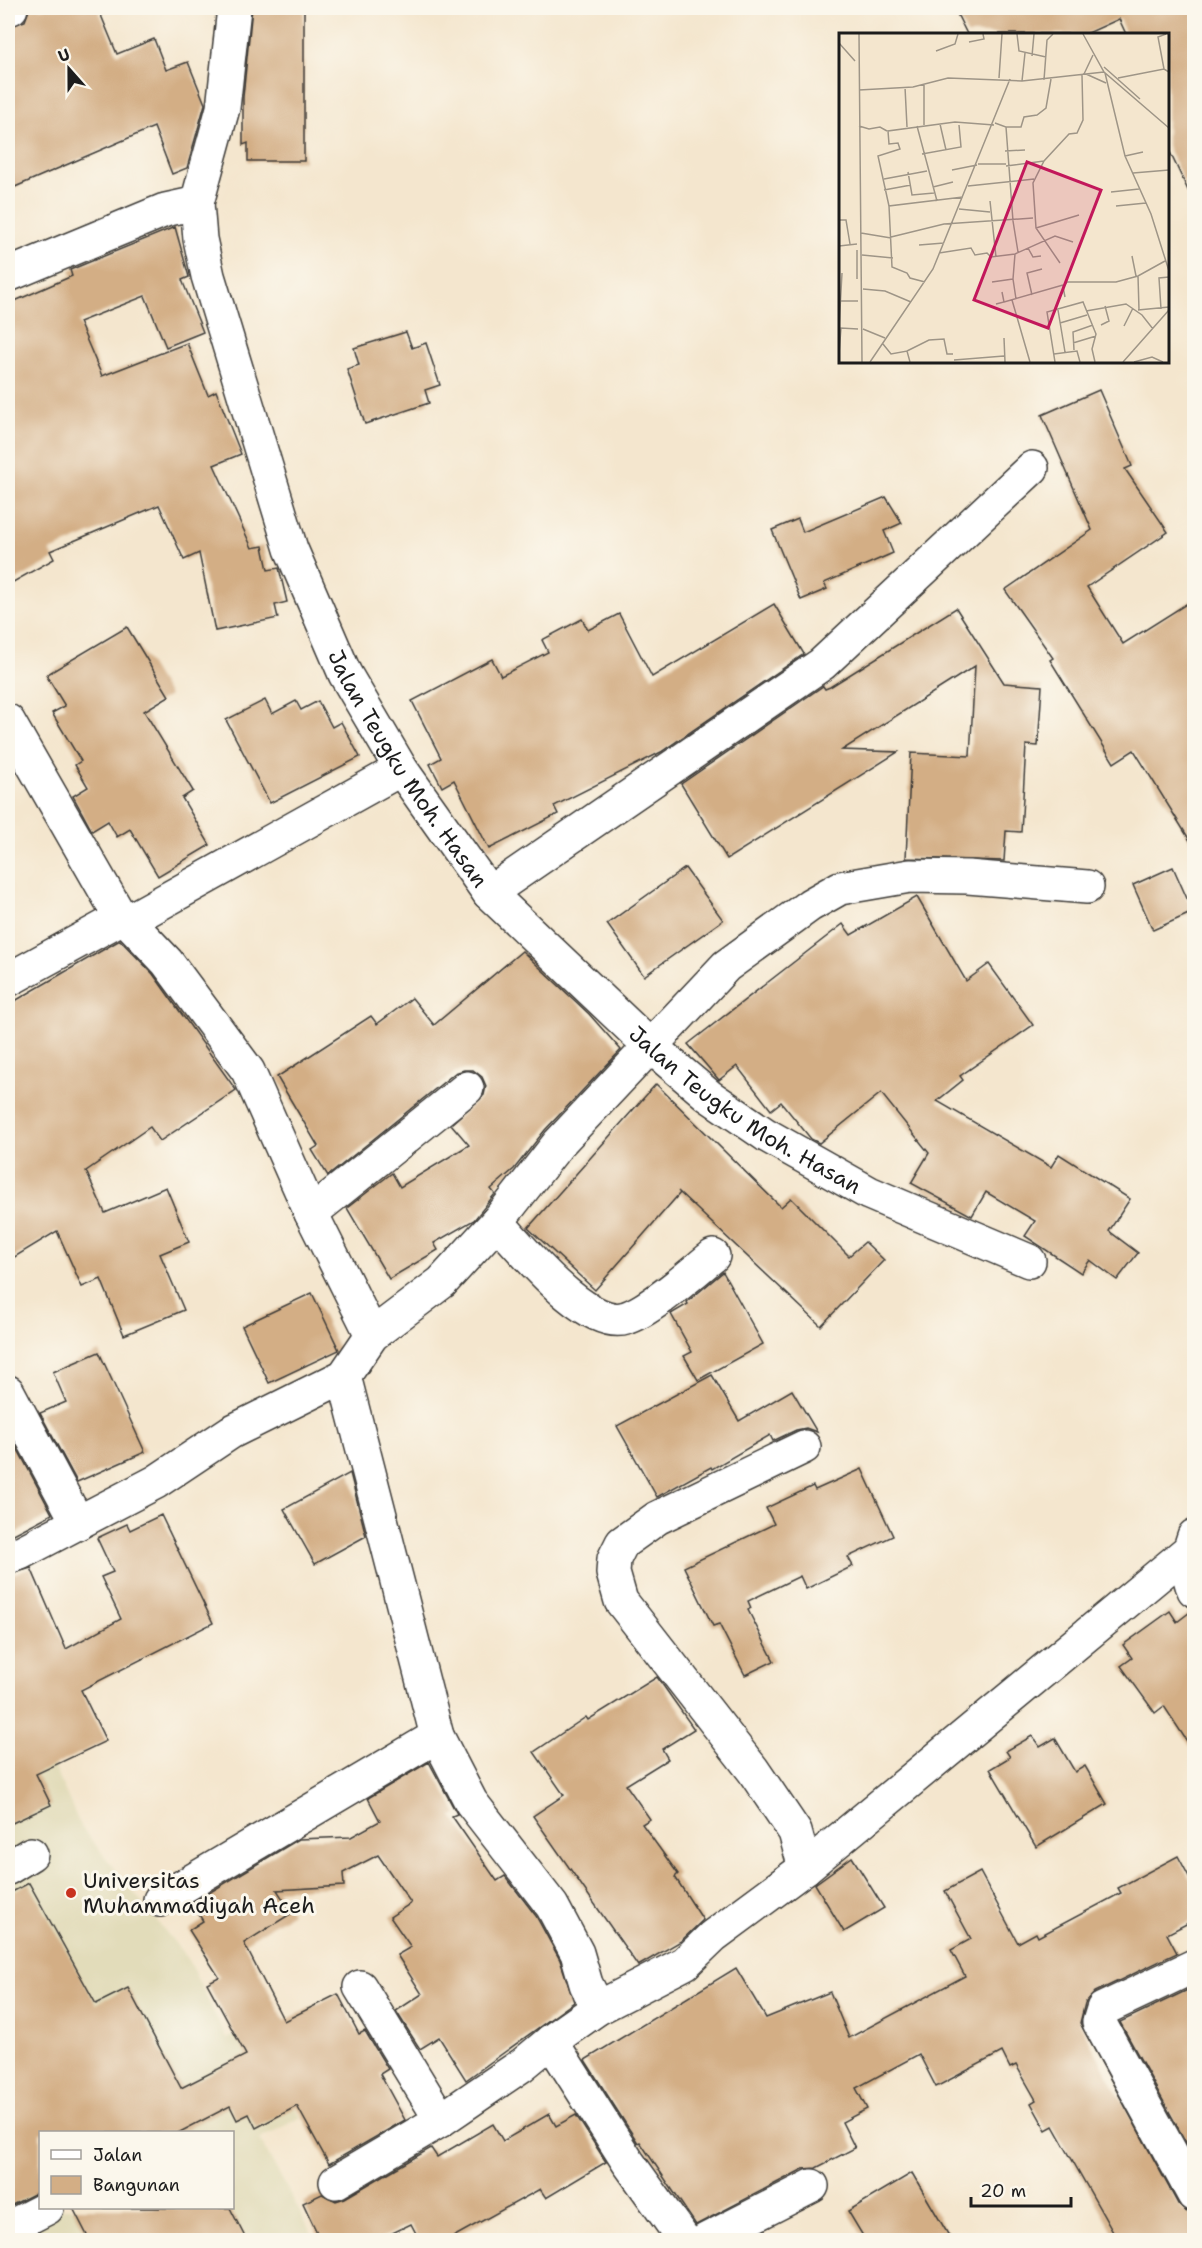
<svg xmlns="http://www.w3.org/2000/svg" width="1202" height="2248" viewBox="0 0 1202 2248" font-family="'Shantell Sans',sans-serif">
	<style>
		.built { fill: #e2dcba; fill-rule: evenodd }
		.building { fill: #d3ae85 }
		.lines { fill: none; stroke-linecap: round; stroke-linejoin: round }
		.minor-casing { stroke: #3c3a37; stroke-width: 36 }
		.minor { stroke: #fff; stroke-width: 33 }
		.poi-dot { fill: #c8321e; stroke: #fbf7ec; stroke-width: 2 }
		.labels { text-anchor: middle; dominant-baseline: central; stroke-width: 6; stroke-linejoin: round; paint-order: stroke }
		.street-label { font-size: 22px; fill: #1c1c1c; stroke: #fbf7ec }
		.poi-label { font-size: 22px; fill: #1c1c1c; stroke: #fbf7ec; text-anchor: start }
		.inset-road { fill: none; stroke: #9e9587; stroke-width: 1.5 }
		.view { fill: #c2185b; fill-opacity: 0.15; stroke: #c2185b; stroke-width: 3 }
		.inset-edge { fill: none; stroke: #1c1c1c; stroke-width: 3 }
	</style>
	<rect width="100%" height="100%" fill="#fbf7ec"/>
	<filter id="ink" filterUnits="userSpaceOnUse"><feTurbulence type="fractalNoise" baseFrequency=".0167" numOctaves="2"/><feDisplacementMap in="SourceGraphic" scale="12" xChannelSelector="R" yChannelSelector="G"/><feConvolveMatrix kernelMatrix="1 2 1 2 8 2 1 2 1" color-interpolation-filters="sRGB"/></filter>
	<filter id="wash" filterUnits="userSpaceOnUse"><feTurbulence type="fractalNoise" baseFrequency=".008" numOctaves="4" result="noise"/><feDisplacementMap in="SourceGraphic" scale="24" xChannelSelector="R" yChannelSelector="G"/><feGaussianBlur stdDeviation="1.35" result="paint"/><feColorMatrix in="noise" values="0 0 0 0 0 0 0 0 0 0 0 0 0 0 0 0 0 1.4 0 .05"/><feComposite in="paint" operator="in"/></filter>
	<g filter="url(#wash)">
		<rect width="100%" height="100%" fill="#f4e6ce"/>
		<path class="built" d="M8 1663 81 1827 187 1958 227 2039 254 2025 301 2117 260 2139 315 2240H8ZM40 2132H232V2208H40Z"/>
		<g id="blocks">
			<g class="building">
				<path d="M34 8H98L117 54 154 39 166 70 188 62 205 104 187 168 172 174 154 127 8 190V27L25 21 29 10Z"/>
				<path d="M252 8H304V161H248V143L243 145V97Z"/>
				<path d="M954 8H1194V203L1167 146V34H1126L1119 19 1086 34H967Z"/>
				<path d="M175 227 189 277 182 280 203 332 166 347 145 296 79 322 102 376 187 343 208 395 216 391 241 454 214 465 252 548 263 546 268 570 279 568 287 602 275 605 278 618 215 631 199 553 184 560 159 505 50 551 54 559 8 585V304L72 276 70 270Z"/>
				<path d="M406 332 412 348 426 343 440 385 425 390 429 403 365 424 347 369 359 365 354 348Z"/>
				<path d="M1099 390 1132 466 1125 469 1168 532 1087 587 1123 644 1194 599V847L1134 750 1114 763 1050 660 1053 658 1005 590 1092 530 1042 415Z"/>
				<path d="M886 497 902 523 884 531 893 553 824 583 827 589 801 600 772 530 798 519 803 532Z"/>
				<path d="M774 604 804 654 661 752 554 806 558 814 489 849 454 780 442 787 430 764 441 758 412 701 492 659 501 676 548 652 542 640 582 619 588 630 619 614 652 677Z"/>
				<path d="M956 608 1004 683 1042 686 1038 746 1026 745 1021 832 1006 831 1004 861 906 858 911 753 970 756 975 666 842 750 898 752 727 859 681 784 823 686 825 689 830 687Z"/>
				<path d="M127 627 169 696 144 711 193 791 182 798 210 845 158 876 130 829 117 837 108 821 92 831 73 796 88 787 75 765 81 761 52 713 65 706 46 675Z"/>
				<path d="M265 700 272 714 296 701 301 710 318 701 332 727 341 722 360 757 270 803 226 720Z"/>
				<path d="M1173 867 1193 912 1153 930 1133 885Z"/>
				<path d="M685 868 723 920 644 976 607 924Z"/>
				<path d="M917 897 966 981 989 964 1033 1025 960 1076 963 1080 937 1101 1051 1167 1059 1154 1130 1199 1109 1231 1138 1253 1117 1280 1090 1260 1081 1273 1025 1236 1035 1221 986 1192 972 1216 911 1183 929 1153 881 1093 819 1143 811 1139 781 1102 771 1110 737 1066 719 1080 688 1044 843 924 851 935Z"/>
				<path d="M120 940 153 974 236 1090 160 1141 150 1127 86 1171 105 1213 166 1187 189 1242 160 1254 184 1310 124 1335 101 1279 82 1287 57 1231 8 1261V1005Z"/>
				<path d="M522 951 589 1014 621 1050 545 1130 514 1169 491 1189 495 1194 474 1220 434 1243 438 1250 389 1279 347 1208 392 1173 400 1187 469 1145 451 1124 484 1095 486 1086 482 1077 473 1070H464L455 1073 328 1176 312 1150 318 1146 277 1077 371 1016 377 1024 412 998 434 1025Z"/>
				<path d="M656 1084 781 1207 791 1198 849 1256 865 1242 884 1260 821 1326 678 1191 680 1193 595 1290 528 1228Z"/>
				<path d="M723 1272 763 1344 698 1380 684 1356 692 1352 671 1314 688 1304 687 1302Z"/>
				<path d="M312 1293 339 1350 269 1383 242 1326Z"/>
				<path d="M99 1352 145 1452 77 1482 40 1413 66 1402 53 1372Z"/>
				<path d="M712 1375 739 1421 792 1390 817 1432 806 1428 796 1430 773 1441 770 1435 712 1469 711 1467 657 1497 617 1426Z"/>
				<path d="M8 1431 52 1514 8 1537Z"/>
				<path d="M862 1469 893 1536 848 1557 853 1566 806 1589 800 1576 748 1601 751 1608 748 1610 774 1661 745 1675 719 1624 713 1626 684 1567 774 1524 766 1508 813 1486 815 1490Z"/>
				<path d="M350 1473 366 1536 315 1564 284 1509Z"/>
				<path d="M161 1515 213 1623 81 1690 106 1741 36 1774 51 1805 8 1825V1575L31 1568 66 1649 121 1619 101 1577 113 1572 97 1538 127 1524 130 1530Z"/>
				<path d="M1194 1609V1752L1164 1706 1155 1713 1121 1666 1132 1658 1123 1645 1170 1611 1177 1622Z"/>
				<path d="M657 1677 694 1729 662 1749 668 1759 626 1785 650 1819 642 1824 678 1874 675 1877 703 1920 681 1941 638 1966 533 1816 564 1795 534 1752 586 1717 588 1720Z"/>
				<path d="M1032 1736 1040 1747 1055 1738 1075 1772 1085 1766 1107 1804 1036 1847 990 1769 1010 1757 1006 1751Z"/>
				<path d="M429 1762 457 1814 452 1816 497 1881 505 1876 536 1916 560 1960 574 2002 466 2080 439 2037 420 2049 396 2011 422 1994 397 1955 411 1947 390 1917 411 1903 378 1855 343 1873 344 1886 277 1890 292 1913 244 1943 284 2021 338 1994 359 2034 365 2031 388 2069 380 2074 405 2120 329 2164 297 2106 256 2128 249 2114 237 2120 230 2106 178 2133H40V2191L8 2207V1894L29 1883 96 2004 128 1988 181 2088 246 2055 207 1983 219 1977 189 1930 203 1921 192 1903 299 1839 351 1837 380 1821 368 1798Z"/>
				<path d="M1178 1856 1194 1886V1920L1167 1934 1177 1953 1095 1992 1085 2003 1080 2023 1178 2204 1185 2211 1194 2214V2241H1118L1053 2126 1046 2130 1031 2103 1036 2100 1016 2065 1010 2068 1002 2052 936 2087 919 2054 856 2088 867 2109 842 2122 855 2148 816 2168 803 2169 696 2225 640 2142 638 2143 585 2060 736 1968 766 2018 830 1992 849 2038 965 1976 951 1950 971 1939 945 1891 980 1872 1018 1943 1036 1933 1038 1937 1121 1893 1118 1888Z"/>
				<path d="M852 1857 884 1908 844 1932 815 1884Z"/>
				<path d="M1194 1987V2157L1120 2022Z"/>
				<path d="M549 2114 556 2126 576 2115 606 2162 546 2198 540 2189 446 2241H420L411 2224 376 2241H321L303 2203 322 2194 336 2201 345 2198 431 2148 437 2157 493 2124 503 2141Z"/>
				<path d="M912 2173 952 2241H866L848 2211Z"/>
				<path d="M73 2208H230L247 2241H90Z"/>
			</g>
		</g>
	</g>
	<g filter="url(#ink)">
		<use href="#blocks" fill-opacity="0" stroke="#3c3a37" stroke-width="1.5"/>
		<g class="lines">
			<defs>
				<g id="minor">
					<path id="s1" d="M234 8 223 108 197 203 200 239 208 276 291 549 345 674 401 769 489 893 650 1046 709 1096 766 1135 869 1193 1029 1261"/>
					<path d="M8 9 11 8"/>
					<path d="M8 275 165 210 197 203"/>
					<path d="M8 721 121 918"/>
					<path d="M489 893 822 664 1032 468"/>
					<path d="M121 918 128 921 401 769"/>
					<path d="M128 921 167 962 248 1071 311 1213 372 1335"/>
					<path d="M8 980 121 918"/>
					<path d="M311 1213 467 1088"/>
					<path d="M497 1222C522 1248 587 1331 626 1318 650 1311 693 1272 713 1256"/>
					<path d="M344 1376 437 1736 471 1802 552 1906 577 1953 586 1984 598 2008"/>
					<path d="M8 1392 78 1523"/>
					<path d="M804 1447 657 1518 622 1543 614 1559 613 1573 621 1601 753 1770 795 1832 805 1868"/>
					<path d="M1194 1536C1188 1552 1186 1574 1194 1590"/>
					<path d="M8 1557 20 1553 156 1482 231 1432 344 1376 372 1335 442 1282 497 1222 559 1143 726 966 810 905 840 888 910 876 968 877 1087 887"/>
					<path d="M8 1868 31 1854"/>
					<path d="M160 1900 437 1736"/>
					<path d="M1194 1966 1103 2009 1099 2022 1194 2195"/>
					<path d="M551 2041 628 2162 684 2240"/>
					<path d="M441 2120 522 2065 551 2041 598 2008 685 1963 713 1936 805 1868 1188 1551"/>
					<path d="M336 2182 441 2120 360 1987"/>
					<path d="M8 2228 47 2208"/>
					<path d="M706 2240 812 2186"/>
				</g>
			</defs>
			<use href="#minor" class="minor-casing"/>
			<use href="#minor" class="minor"/>
		</g>
	</g>
	<circle class="poi-dot" cx="71" cy="1893" r="6"/>
	<g class="labels">
		<g class="street-label">
			<text stroke="none"><textPath href="#s1" startOffset="808">Jalan Teugku Moh. Hasan</textPath></text>
			<text stroke="none"><textPath href="#s1" startOffset="1294">Jalan Teugku Moh. Hasan</textPath></text>
		</g>
		<g class="poi-label">
			<text x="83" y="1880">Universitas<tspan x="83" dy="25">Muhammadiyah Aceh</tspan></text>
		</g>
	</g>
	<g transform="translate(839 33)">
		<rect width="330" height="330" fill="#f4e6ce"/>
		<path class="inset-road" d="M20 1 23 329M178 1 180 18 207 24M244 1 265 39 330 95M130 9 145 6 144 1M0 10 16 28M97 18 116 11 119 1M193 23 195 1M265 34 301 66M325 36 319 4 327 1M266 40 286 123 312 181 330 238M245 41 254 22M247 41 267 50M160 45 163 1M279 45 325 36 330 39M205 47 208 7 214 1M183 48 186 20M66 54 68 94M20 57 74 54 109 45 183 48 265 39M156 90 167 94 174 188M101 91 107 117M85 92V51M20 93 30 96 41 94 48 98M78 93 98 168M167 94H182L185 84 198 82 207 75 212 46M166 118 186 117M83 121 122 114 120 92M286 123 304 119M139 131H167M167 133 205 128M113 137 138 132M69 139 73 162 95 160M294 140 330 137M45 146 88 138M129 153 195 146M94 154 114 149M45 157 72 152M272 159 300 156M151 168 157 224M50 173 39 123 61 116 59 110 50 111 49 98 116 89 155 92M277 173 307 170M120 176 151 179M0 187H7L11 211M174 188 179 219M197 195 240 182M22 200 52 205M52 204 105 191 194 185M80 212 105 210M0 213 18 211M189 215 194 224 202 223M18 217V246M100 220 132 215 136 222 148 220 152 224 176 221 216 203 234 209M176 221 174 246 177 266M23 222 54 225M293 223 297 243M221 230 197 195 194 150 205 128 230 101 238 100 244 87 243 42M299 243 300 277M86 249 71 245 68 240 53 234 50 173 124 164M153 249 174 246M24 256 46 258 72 269M193 262 188 240 203 236M226 264 224 254 228 249H277L299 243 326 228M173 267 191 329M0 268H19M165 269 224 252M157 271 165 269 163 259M322 276 320 245 330 244M219 277 226 319M299 277 330 274M247 278 287 271 303 282 314 296M221 290 248 282M262 292 270 288 266 273M285 293 294 275M0 295 3 240M24 296 46 305M165 305 166 329M234 310 257 303M44 311 52 321 68 318 71 329M235 317 234 299 254 292M68 318 90 307 105 306 108 321H114M0 321 2 295 19 296M215 321 238 318 241 329M115 327 165 323M31 329 94 236 171 46M216 329 208 279 244 269 257 301 253 316 256 329M284 329 330 277M295 329 313 324 324 329"/>
		<path class="view" d="M188 129 262 157 209 295 135 267Z"/>
		<rect width="330" height="330" class="inset-edge"/>
	</g>
	<rect width="1202" height="2248" fill="none" stroke="#fbf7ec" stroke-width="30"/>
	<rect x="39" y="2131" width="195" height="78" fill="#fbf7ec" stroke="#a29f99" stroke-width="1.5"/>
	<rect x="51" y="2150" width="30" height="9" fill="#ffffff" stroke="#a29f99" stroke-width="1.5"/>
	<text x="93" y="2161" font-size="18" fill="#1c1c1c">Jalan</text>
	<rect x="51" y="2176" width="30" height="18" fill="#d3ae85" stroke="#a29f99" stroke-width="1.5"/>
	<text x="93" y="2191" font-size="18" fill="#1c1c1c">Bangunan</text>
	<g transform="translate(69 69) rotate(339)" stroke="#fbf7ec" stroke-width="4.5" paint-order="stroke">
	<path d="M0-4.5L10 22L0 15L-10 22Z" fill="#1c1c1c"/>
	<text y="-9" font-size="16" font-weight="bold" text-anchor="middle" fill="#1c1c1c">U</text>
	</g>
	<path d="M971 2197v9h100v-9" fill="none" stroke="#1c1c1c" stroke-width="3"/>
	<text x="980" y="2197" font-size="18" fill="#1c1c1c" stroke="#fbf7ec" stroke-width="4.5" paint-order="stroke">20 m</text>
</svg>
